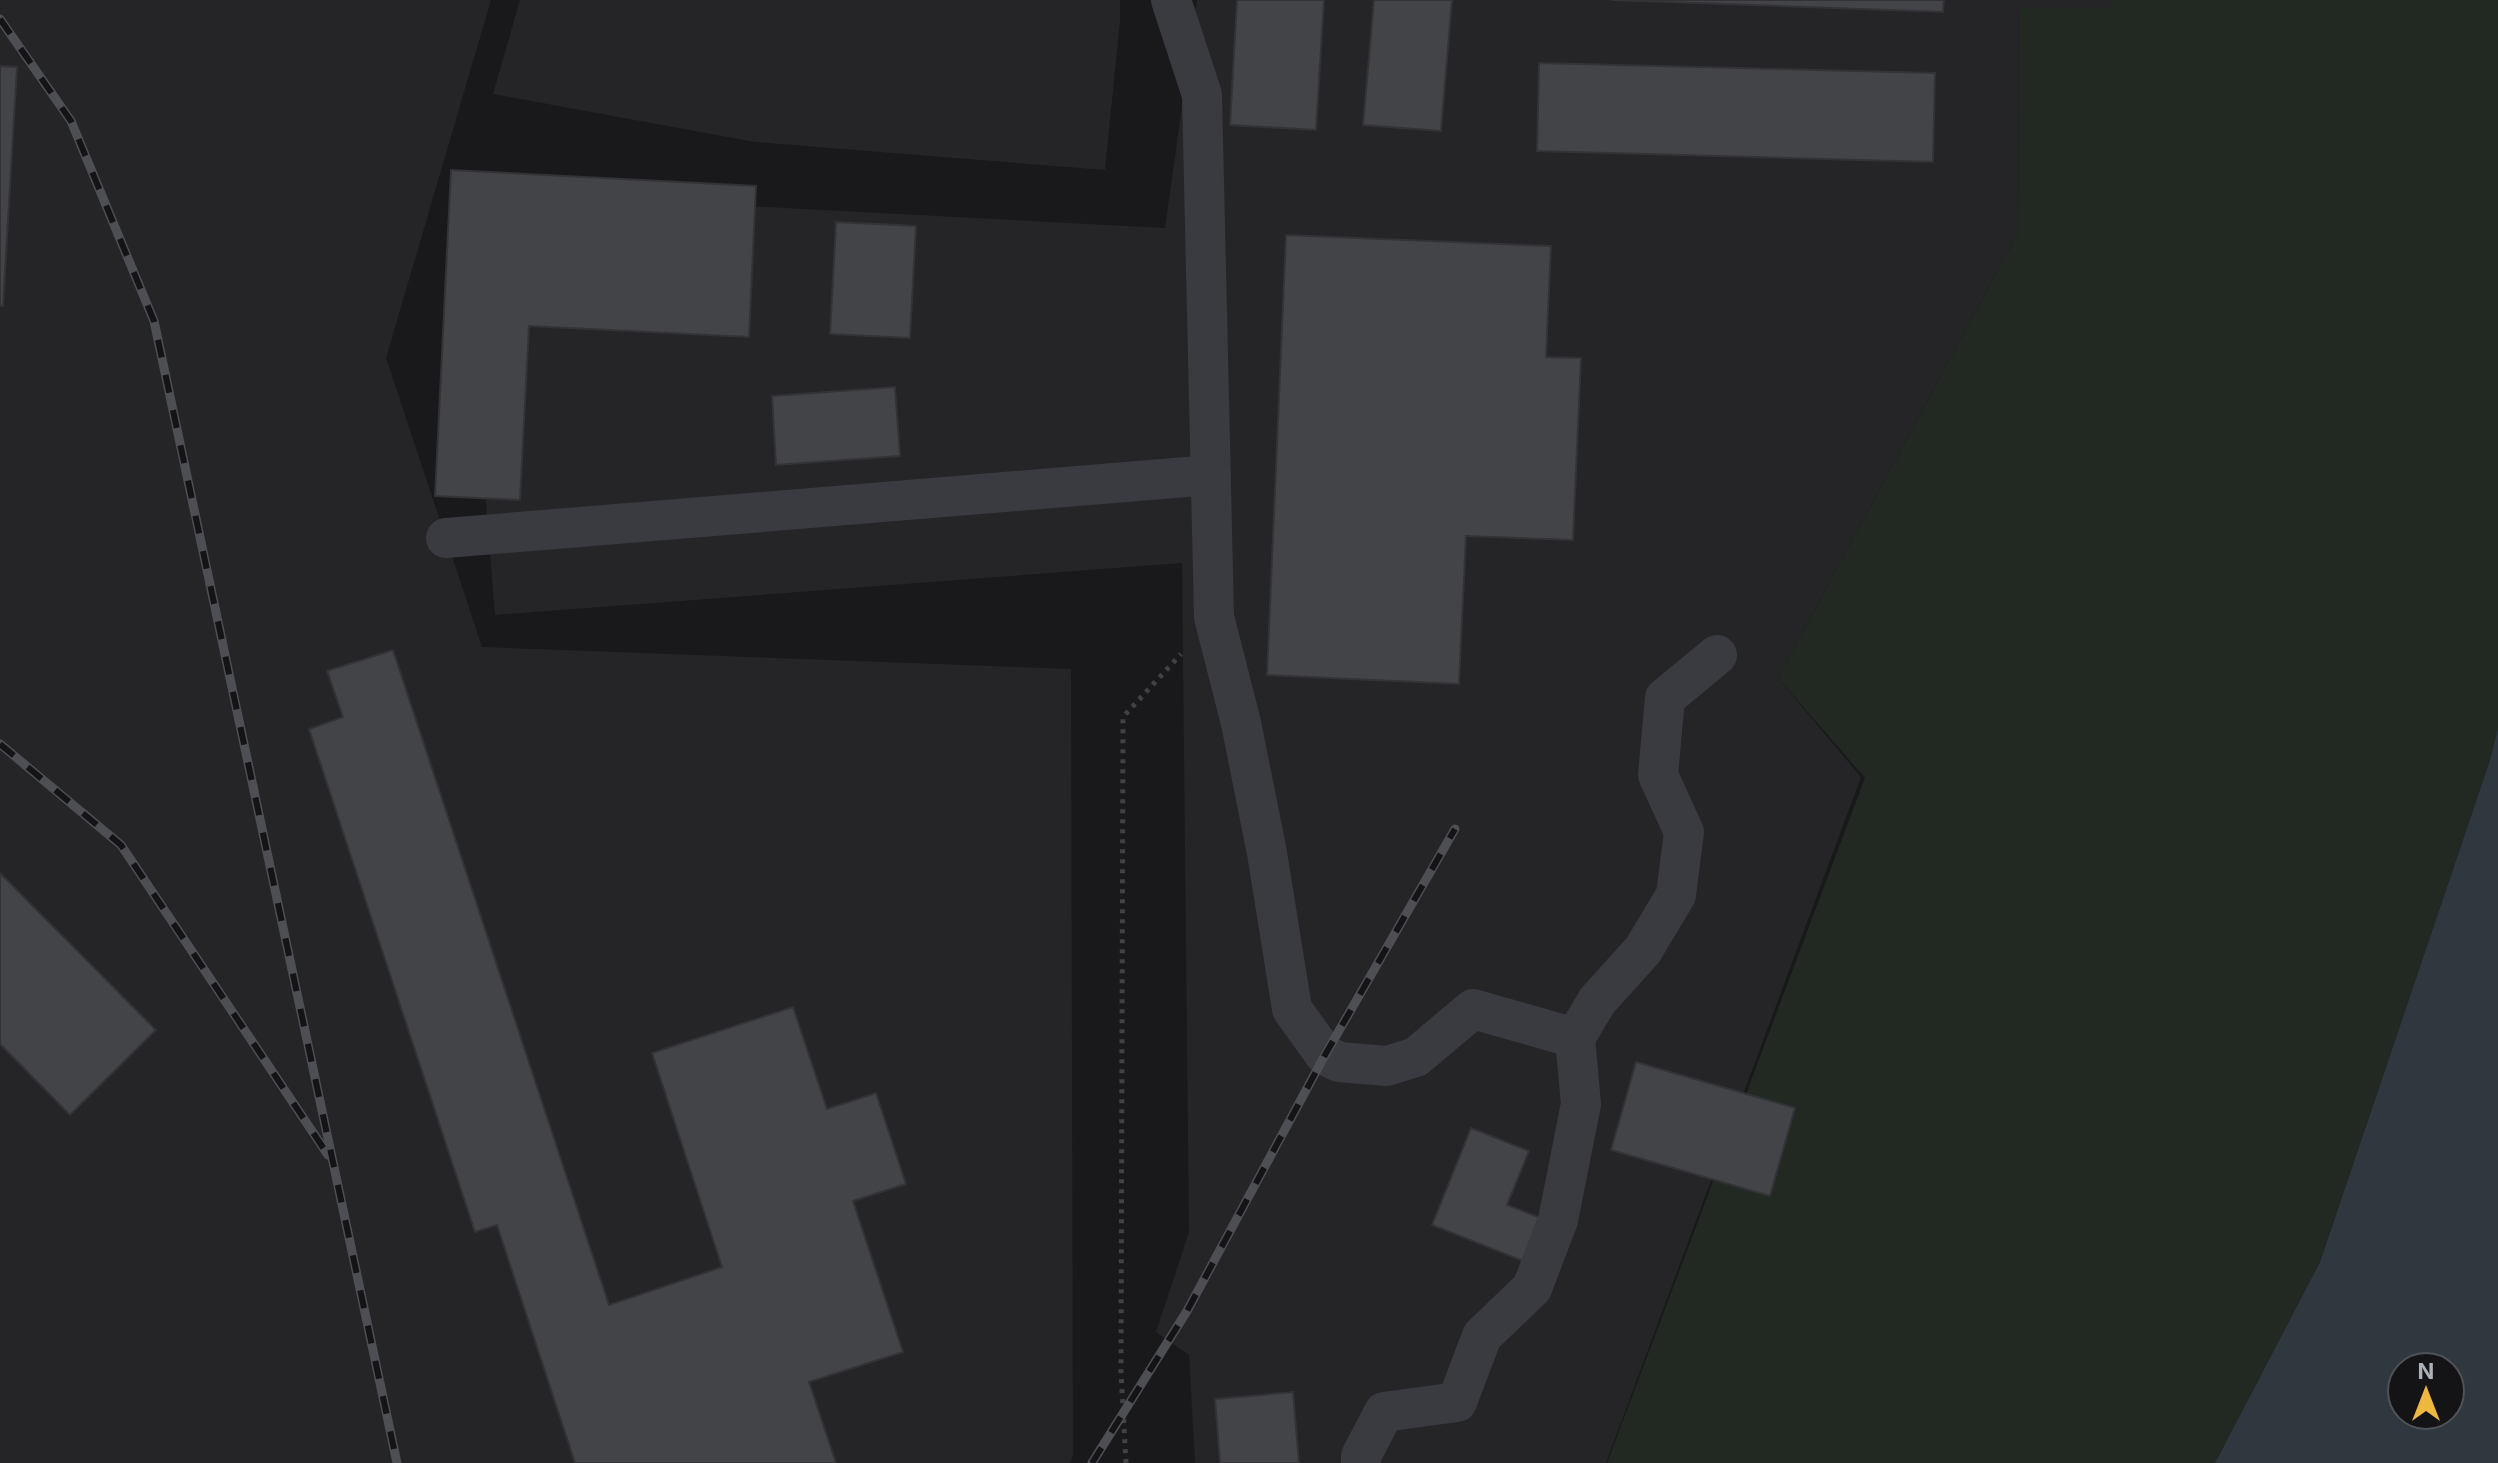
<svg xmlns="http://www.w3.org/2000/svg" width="2498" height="1463" viewBox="0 0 2498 1463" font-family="Inter,sans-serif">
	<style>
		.built { fill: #252528 }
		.green { fill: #212922 }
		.water { fill: #2f383f; fill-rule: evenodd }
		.building { fill: #434448; stroke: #333337; stroke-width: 2 }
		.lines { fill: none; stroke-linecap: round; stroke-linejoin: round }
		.path { stroke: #404247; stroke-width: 5; stroke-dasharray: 4 6; stroke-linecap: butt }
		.minor { stroke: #3a3b40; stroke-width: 40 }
		.rail-casing { stroke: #4d4f55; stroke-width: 9 }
		.rail { stroke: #141416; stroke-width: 6; stroke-dasharray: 18; stroke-linecap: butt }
	</style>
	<rect width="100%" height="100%" fill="#19191b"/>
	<g class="built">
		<path d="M0 0H491L386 358 482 647 1071 669 1073 1455 1070 1463H0Z"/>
		<path d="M520 0H1120V21L1105 170 755 142 493 94Z"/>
		<path d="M1197 0H2111V8H2019L2018 233 1778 678 1861 777 1606 1463H1195L1189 1355 1156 1332 1189 1232 1182 563 495 615 461 191 1165 228Z"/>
	</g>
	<path class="green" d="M2111 0H2498V728L2490 760 2320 1262 2215 1463H1607L1865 778 1778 678 2018 233 2019 8H2111Z"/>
	<path class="water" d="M2498 728V1463H2215L2320 1262 2490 760ZM2402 1367H2450V1415H2402Z"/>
	<g class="building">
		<path d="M1237 0H1324L1316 130 1230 125Z"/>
		<path d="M1374 0H1452L1441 131 1363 125Z"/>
		<path d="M1611 0H1944L1943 12Z"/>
		<path d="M1539 63 1935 73 1933 162 1537 151Z"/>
		<path d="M0 66 17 67 3 306H0Z"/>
		<path d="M451 170 756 186 749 337 529 326 520 500 435 496Z"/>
		<path d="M836 222 916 226 910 338 830 334Z"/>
		<path d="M1286 235 1551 246 1546 357 1581 358 1573 540 1466 536 1459 684 1267 675Z"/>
		<path d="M895 387 900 456 776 465 772 396Z"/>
		<path d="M393 650 609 1305 722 1267 652 1053 793 1007 827 1109 876 1093 906 1184 853 1201 903 1352 809 1382 836 1463H575L497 1225 475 1232 309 729 343 717 327 671Z"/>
		<path d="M0 873 156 1030 70 1115 0 1044Z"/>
		<path d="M1636 1062 1795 1108 1770 1196 1611 1150Z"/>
		<path d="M1471 1128 1529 1151 1507 1205 1541 1218 1523 1261 1432 1225Z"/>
		<path d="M1293 1392 1299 1463H1220L1215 1399Z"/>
	</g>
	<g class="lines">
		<path class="path" d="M1126 1463 1121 1372 1123 717 1181 654"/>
		<g class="minor">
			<path d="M1171 0 1202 95 1214 617 1241 723 1267 853 1292 1009 1325 1055 1339 1062 1387 1066 1416 1057 1473 1009 1575 1038 1581 1104 1558 1220 1532 1288 1482 1336 1457 1402 1384 1412 1361 1456V1463"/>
			<path d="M446 538 1211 475"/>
			<path d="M1575 1038 1597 1001 1643 950 1676 895 1684 832 1658 775 1665 698 1717 655"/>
		</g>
		<defs>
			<g id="rail">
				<path d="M0 19 71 121 154 321 397 1463"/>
				<path d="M0 744 121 845 328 1155"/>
				<path d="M1092 1463 1187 1311 1325 1055 1455 829"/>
			</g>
		</defs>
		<use href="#rail" class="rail-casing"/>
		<use href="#rail" class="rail"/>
	</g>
	<g transform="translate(2426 1391)"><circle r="38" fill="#141416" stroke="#515258" stroke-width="2"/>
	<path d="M0-6L14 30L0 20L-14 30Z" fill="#edb740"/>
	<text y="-12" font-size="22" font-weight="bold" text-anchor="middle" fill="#acb0ba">N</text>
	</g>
</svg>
